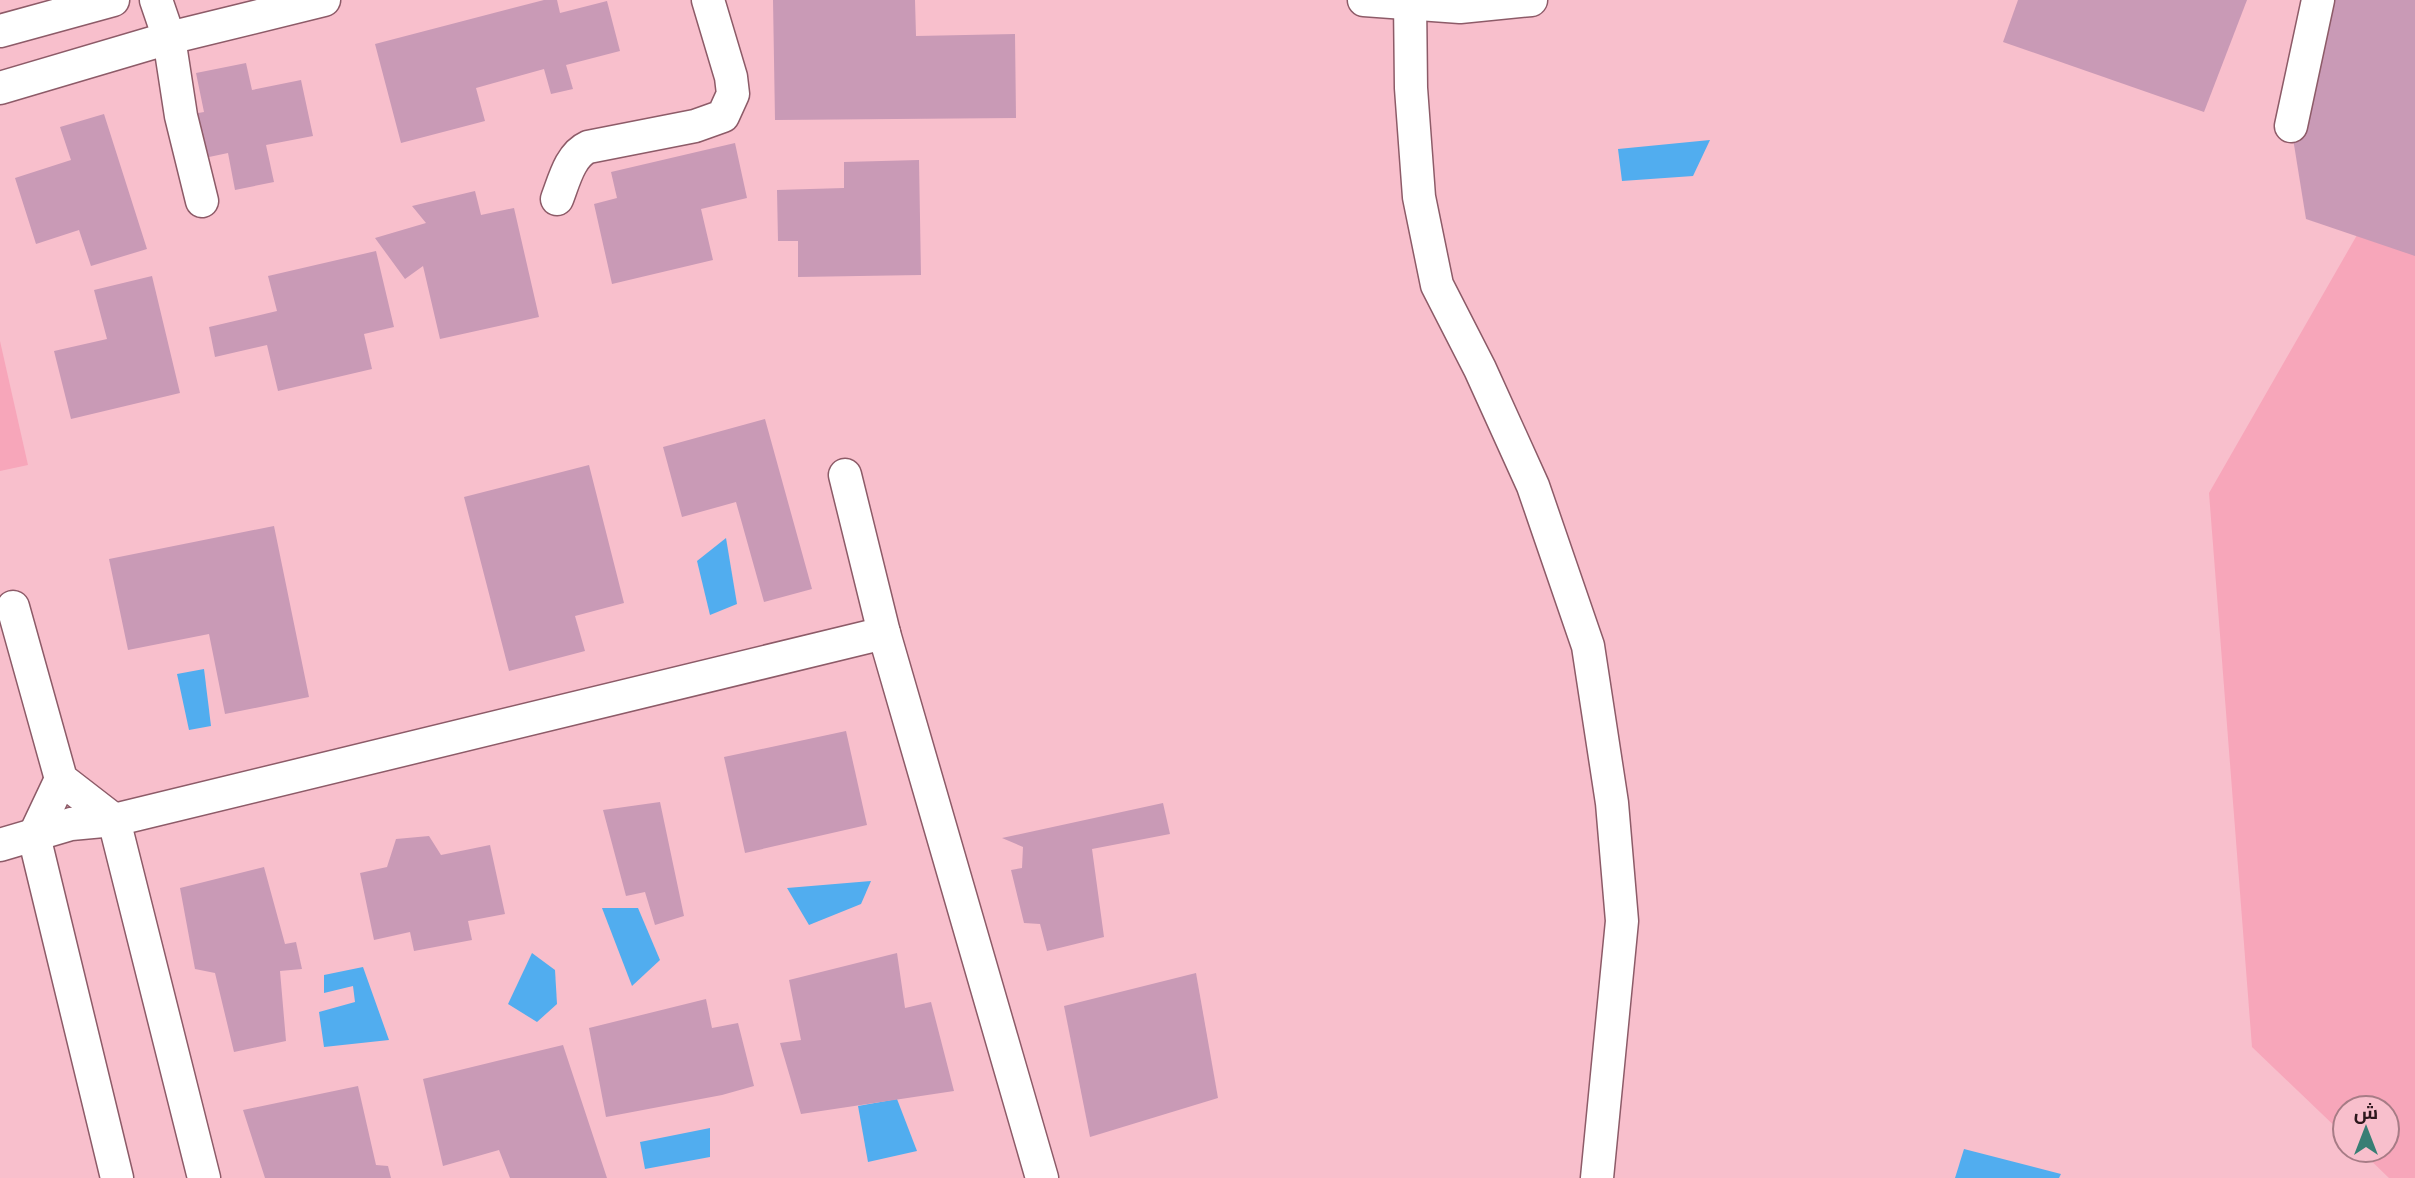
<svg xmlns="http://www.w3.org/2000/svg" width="2415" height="1178" viewBox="0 0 2415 1178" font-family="'DM Sans',Cairo,sans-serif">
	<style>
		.green { fill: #f7a6ba }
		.water { fill: #51adef }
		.building { fill: #c99ab6 }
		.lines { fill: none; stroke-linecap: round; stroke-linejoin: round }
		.street-casing { stroke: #8d5b68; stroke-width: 35 }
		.street { stroke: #fff; stroke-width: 32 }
	</style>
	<rect width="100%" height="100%" fill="#f8bfcc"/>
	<g class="green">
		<path d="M2415 134V1178H2389L2360 1150H2387V1108H2345V1136L2252 1047 2209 493Z"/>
		<path d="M0 341 28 465 0 471Z"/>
	</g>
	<g class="water">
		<path d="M1710 140 1693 176 1622 181 1618 149Z"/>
		<path d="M726 538 737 604 710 615 697 561Z"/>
		<path d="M204 669 211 726 189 730 177 674Z"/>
		<path d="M871 881 861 904 809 925 787 888Z"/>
		<path d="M602 908H638L660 960 632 986Z"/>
		<path d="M532 953 555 970 557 1004 537 1022 508 1004Z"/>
		<path d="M363 967 389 1040 324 1047 319 1012 355 1002 353 986 324 993V975Z"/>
		<path d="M897 1099 917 1151 868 1162 858 1106Z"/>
		<path d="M710 1128V1157L645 1169 640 1142Z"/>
		<path d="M1964 1149 2061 1174 2059 1178H1955Z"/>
	</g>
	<g class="building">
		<path d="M544 0H557L560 13 607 1 620 51 566 65 573 89 551 94 544 69 476 88 485 121 401 143 375 44Z"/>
		<path d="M773 0H915L916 36 1015 34 1016 118 775 120Z"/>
		<path d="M2018 0H2247L2204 112 2003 42Z"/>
		<path d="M2327 0H2415V256L2306 219 2291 126Z"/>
		<path d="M246 63 252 90 301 80 313 136 266 145 274 182 235 190 228 153 190 161 181 116 204 112 196 73Z"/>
		<path d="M104 114 147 249 91 266 79 230 36 244 15 178 71 160 60 127Z"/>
		<path d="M735 143 747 198 701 209 713 260 612 284 594 204 617 198 611 172Z"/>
		<path d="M919 160 921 275 798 277V241H778L777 190 844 188V162Z"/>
		<path d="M475 191 481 215 514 208 539 317 440 339 423 266 405 279 375 238 426 223 412 206Z"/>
		<path d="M376 251 394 327 364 334 372 369 278 391 267 345 215 357 209 327 277 311 268 276Z"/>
		<path d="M152 276 180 393 71 419 54 351 107 339 94 290Z"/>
		<path d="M765 419 812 589 764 602 736 502 682 517 663 447Z"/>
		<path d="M589 465 624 603 575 616 585 651 509 671 464 497Z"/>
		<path d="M274 526 309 697 225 714 209 634 128 650 109 559Z"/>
		<path d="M846 731 867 825 745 853 724 757Z"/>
		<path d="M660 802 684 916 655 925 645 892 626 896 603 810Z"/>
		<path d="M1163 803 1170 834 1092 849 1104 937 1047 951 1040 924 1024 923 1011 870 1022 868 1023 847 1002 838Z"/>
		<path d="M429 836 441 855 490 845 505 914 468 921 472 940 414 951 410 932 374 940 360 873 387 867 396 839Z"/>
		<path d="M264 867 285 944 296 942 302 969 280 971 286 1041 234 1052 215 973 195 969 180 888Z"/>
		<path d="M897 953 905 1008 931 1002 954 1091 801 1114 780 1043 801 1040 789 980Z"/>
		<path d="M1196 973 1218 1098 1090 1137 1064 1006Z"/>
		<path d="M706 999 712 1028 738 1023 754 1086 722 1095 606 1117 589 1028Z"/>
		<path d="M563 1045 607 1178H510L499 1150 443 1166 423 1079Z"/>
		<path d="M358 1086 376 1165 388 1166 391 1178H265L243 1110Z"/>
	</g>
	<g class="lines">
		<defs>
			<g id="street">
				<path d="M156 0 169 38 181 116 202 201"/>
				<path d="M1364 0 1460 7 1531 0"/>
				<path d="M1410 0 1411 88 1419 197 1437 285 1480 369 1533 486 1588 646 1612 803 1622 921 1597 1178"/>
				<path d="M0 31 113 0"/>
				<path d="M0 88 169 38 324 0"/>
				<path d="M2291 126 2318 0"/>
				<path d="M557 199C564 181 570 155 588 147L695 126 723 116 733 94 731 77 708 0"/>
				<path d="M845 475 884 633 1042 1178"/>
				<path d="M13 607 61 779 114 820 204 1178"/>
				<path d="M61 779 34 836 117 1178"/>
				<path d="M0 845 71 824 114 820 884 633"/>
			</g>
		</defs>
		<use href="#street" class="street-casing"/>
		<use href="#street" class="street"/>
	</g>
	<g transform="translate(2366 1129)"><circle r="33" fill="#f8bfcc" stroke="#a77c86" stroke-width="2"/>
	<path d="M0-5L12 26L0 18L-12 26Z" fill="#387e74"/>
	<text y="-10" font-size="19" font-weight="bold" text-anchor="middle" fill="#2d181d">ش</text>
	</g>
</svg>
